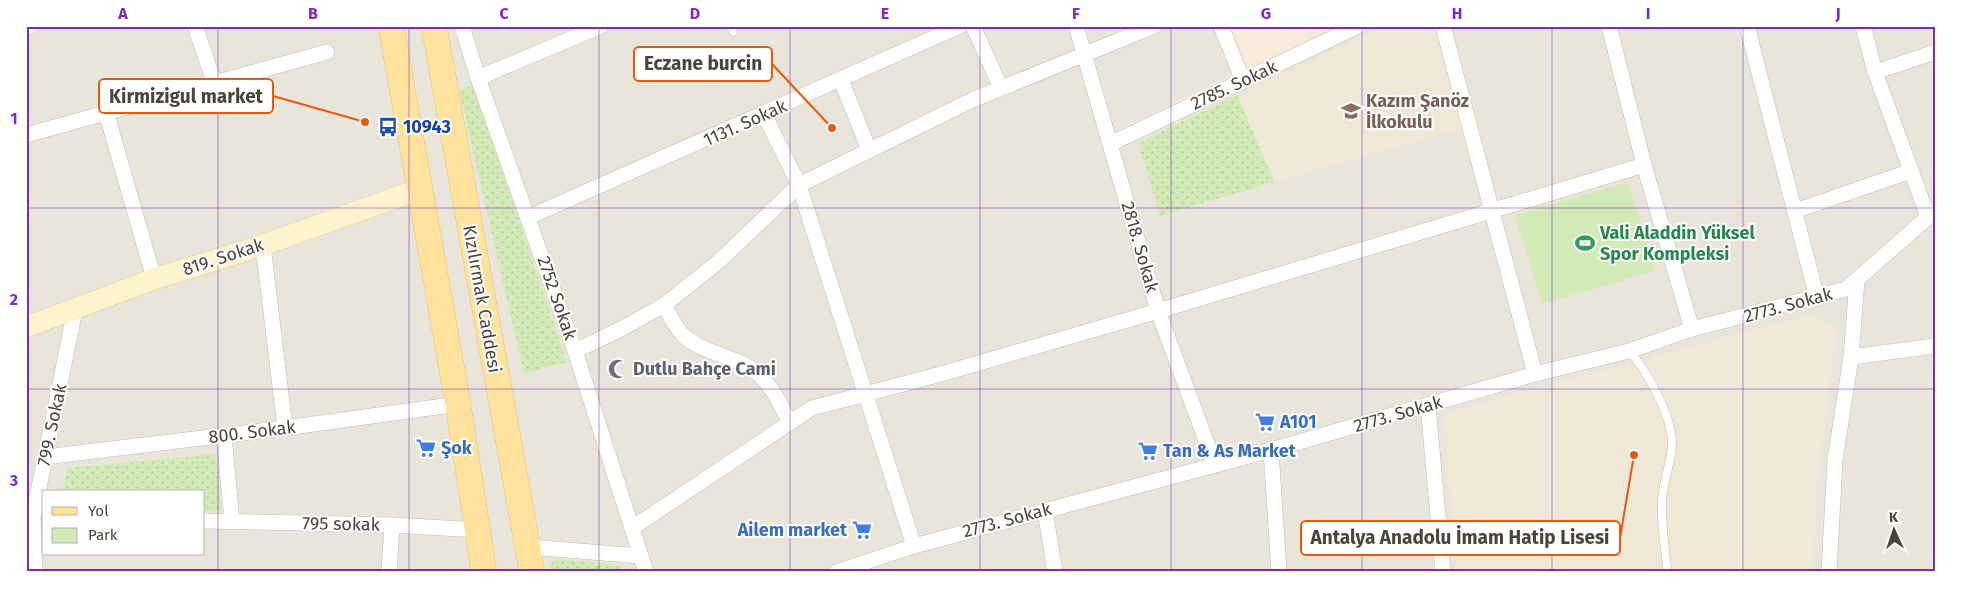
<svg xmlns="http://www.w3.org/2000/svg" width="1961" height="598" viewBox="0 0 1961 598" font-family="'Fira Sans',sans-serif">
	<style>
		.residential { fill: #eae5da; fill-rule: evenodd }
		.commercial { fill: #f7ead8 }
		.education { fill: #efe8d6 }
		.green { fill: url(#green-dots) }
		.pitch { fill: #d2eab5 }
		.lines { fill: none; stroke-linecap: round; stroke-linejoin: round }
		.lane-casing { stroke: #c2bbae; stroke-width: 9 }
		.street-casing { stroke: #c2bbae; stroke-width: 16 }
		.secondary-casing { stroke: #d6c79b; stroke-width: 22 }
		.primary-casing { stroke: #e6c16a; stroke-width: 26 }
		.lane { stroke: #fff; stroke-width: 8 }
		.street { stroke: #fff; stroke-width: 15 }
		.secondary { stroke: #fff3cd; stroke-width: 21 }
		.primary { stroke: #ffe39c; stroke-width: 25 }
		.grid { fill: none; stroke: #7b2cbf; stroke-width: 1; stroke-opacity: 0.55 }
		.labels { text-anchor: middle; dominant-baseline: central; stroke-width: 4; stroke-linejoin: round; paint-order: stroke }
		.street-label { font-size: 18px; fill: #4b4439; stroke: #fff }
		.education-label { font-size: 18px; font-weight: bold; fill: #785e54; stroke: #fff; text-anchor: start }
		.transit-label { font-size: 18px; font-weight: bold; fill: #164399; stroke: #fff; text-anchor: start }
		.leisure-label { font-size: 18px; font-weight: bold; fill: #27864d; stroke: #fff; text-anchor: start }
		.worship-label { font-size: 18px; font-weight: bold; fill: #5b616d; stroke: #fff; text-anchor: start }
		.shop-label { font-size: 18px; font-weight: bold; fill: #366cbe; stroke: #fff; text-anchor: start }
		.leader { fill: none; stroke: #e8590c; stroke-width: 2 }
		.callout-dot { fill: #e8590c; stroke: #fff; stroke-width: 2 }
		.callout { fill: #fff; stroke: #e8590c; stroke-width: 2 }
		.callout-label { font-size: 19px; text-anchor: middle; font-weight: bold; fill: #4b4439 }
		.neatline { fill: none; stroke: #7b2cbf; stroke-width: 2 }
		.grid-label { font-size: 16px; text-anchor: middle; font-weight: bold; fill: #7b2cbf }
	</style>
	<defs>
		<pattern id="green-dots" width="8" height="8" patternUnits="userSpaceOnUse" patternTransform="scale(1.25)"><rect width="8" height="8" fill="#d2eab5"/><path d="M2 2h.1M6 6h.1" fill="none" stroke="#b6ca9c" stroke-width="1.8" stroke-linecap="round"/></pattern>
	</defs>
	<rect width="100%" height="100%" fill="#f6f3ec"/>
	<path class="residential" d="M26 26H1935V572H26ZM44 492H204V554H44Z"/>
	<path class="commercial" d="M1230 26H1377L1127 143 1119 129 1246 68Z"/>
	<g class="education">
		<path d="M1385 26H1434L1462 128 1274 182 1237 95Z"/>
		<path d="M1812 314 1836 330 1816 496 1813 572H1455L1445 413Z"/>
	</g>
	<g class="green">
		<path d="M473 86 567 362 524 373 459 90Z"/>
		<path d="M1237 95 1274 182 1160 216 1138 143Z"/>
		<path d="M216 454 222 512 204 511V492H62L67 468Z"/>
		<path d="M557 559 620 565 622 572H549V565Z"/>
	</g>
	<path class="pitch" d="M1628 182 1655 271 1542 304 1515 215Z"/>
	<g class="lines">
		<defs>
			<g id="lane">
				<path d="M731 26 733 32"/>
				<path d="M1629 351C1647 370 1672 417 1672 443 1672 463 1662 483 1662 503 1661 524 1665 547 1667 568"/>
			</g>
			<g id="street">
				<path d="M195 26 214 82"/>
				<path d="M462 26 478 78 575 351 646 572"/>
				<path d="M973 26 1001 88"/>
				<path d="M1076 26 1158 311 1215 465"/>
				<path d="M1221 26 1243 81"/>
				<path d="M1443 26 1535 374"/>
				<path d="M1609 26 1644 165 1692 329"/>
				<path d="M1747 26 1817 298"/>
				<path d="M1863 26 1875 72 1928 217"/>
				<path d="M26 28 30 26"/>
				<path d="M1875 72 1935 52"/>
				<path d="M478 78 601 26"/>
				<path d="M841 80 869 150"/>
				<path d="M106 112 154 279"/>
				<path d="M764 114 799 185 914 546"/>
				<path d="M26 135 327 52"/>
				<path d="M1110 144 1358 26"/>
				<path d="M1795 211 1911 171"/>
				<path d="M529 217 960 26"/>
				<path d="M263 245 285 428"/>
				<path d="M664 305C670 315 675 327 683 335 704 355 737 355 758 374 773 387 781 406 790 423"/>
				<path d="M575 351 621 329 664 305 718 262 799 185 970 101 1154 26"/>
				<path d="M1851 357 1935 346"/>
				<path d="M1428 405 1443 572"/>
				<path d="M224 436 232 521"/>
				<path d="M1271 450 1279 572"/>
				<path d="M45 457 285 428 458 404"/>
				<path d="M1045 510 1055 572"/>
				<path d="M204 521 392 525 479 530"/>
				<path d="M632 528 812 408 941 374 1158 311 1644 165"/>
				<path d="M529 547 641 556"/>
				<path d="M35 572 33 517 75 310"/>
				<path d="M389 572 392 525"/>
				<path d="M836 572 914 546 1271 450 1535 374 1629 351 1692 329 1846 289 1935 211"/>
				<path d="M1829 572 1835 460 1851 357 1857 280"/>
			</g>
			<path id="secondary" d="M26 327 154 279 263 245 420 189"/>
			<g id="primary">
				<path d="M391 26 458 404 484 572"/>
				<path d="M434 26 532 572"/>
			</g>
		</defs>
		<use href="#lane" class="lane-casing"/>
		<use href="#street" class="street-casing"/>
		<use href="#secondary" class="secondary-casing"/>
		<use href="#primary" class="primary-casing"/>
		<use href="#lane" class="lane"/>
		<use href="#street" class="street"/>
		<use href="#secondary" class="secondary"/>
		<use href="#primary" class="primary"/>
	</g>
	<path class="grid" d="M218 26V572M409 26V572M599 26V572M790 26V572M980 26V572M1171 26V572M1362 26V572M1552 26V572M1743 26V572M26 208H1935M26 389H1935"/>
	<defs>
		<symbol id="school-bare" viewBox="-9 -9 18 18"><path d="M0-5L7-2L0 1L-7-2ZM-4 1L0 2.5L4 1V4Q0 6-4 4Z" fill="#8d6e63" stroke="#fff" stroke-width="2.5" paint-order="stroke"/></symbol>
		<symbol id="bus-bare" viewBox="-9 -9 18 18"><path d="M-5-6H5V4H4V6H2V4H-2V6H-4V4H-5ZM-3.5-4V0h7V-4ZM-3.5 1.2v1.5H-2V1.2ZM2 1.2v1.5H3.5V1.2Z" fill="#1a4fb4" stroke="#fff" stroke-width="2.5" paint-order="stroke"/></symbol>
		<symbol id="stadium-bare" viewBox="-9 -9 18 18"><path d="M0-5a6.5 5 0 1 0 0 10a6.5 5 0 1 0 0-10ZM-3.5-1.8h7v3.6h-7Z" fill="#2e9e5b" stroke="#fff" stroke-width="2.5" paint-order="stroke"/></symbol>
		<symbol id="mosque-bare" viewBox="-9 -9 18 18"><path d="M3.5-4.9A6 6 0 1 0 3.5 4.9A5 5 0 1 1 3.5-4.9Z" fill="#6b7280" stroke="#fff" stroke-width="2.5" paint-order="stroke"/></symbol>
		<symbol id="supermarket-bare" viewBox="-9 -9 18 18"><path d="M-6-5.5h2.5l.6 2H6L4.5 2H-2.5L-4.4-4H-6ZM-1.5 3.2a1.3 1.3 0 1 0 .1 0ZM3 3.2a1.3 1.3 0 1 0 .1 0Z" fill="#3f7fe0" stroke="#fff" stroke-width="2.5" paint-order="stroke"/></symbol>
	</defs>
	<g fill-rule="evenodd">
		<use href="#school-bare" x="1337" y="97" width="28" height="28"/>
		<use href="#bus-bare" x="374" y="113" width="28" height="28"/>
		<use href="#stadium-bare" x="1571" y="229" width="28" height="28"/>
		<use href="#mosque-bare" x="604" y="355" width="28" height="28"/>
		<use href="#supermarket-bare" x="1251" y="408" width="28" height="28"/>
		<use href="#supermarket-bare" x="412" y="434" width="28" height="28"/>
		<use href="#supermarket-bare" x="1134" y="437" width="28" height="28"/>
		<use href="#supermarket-bare" x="848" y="516" width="28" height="28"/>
	</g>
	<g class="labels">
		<g class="street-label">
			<text transform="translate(1234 85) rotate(-25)">2785. Sokak</text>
			<text transform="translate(745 123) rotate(-24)">1131. Sokak</text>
			<text transform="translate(1140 247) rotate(74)">2818. Sokak</text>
			<text transform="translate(223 257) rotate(-18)">819. Sokak</text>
			<text transform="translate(557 298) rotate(71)">2752 Sokak</text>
			<text transform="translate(482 299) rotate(80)">Kızılırmak Caddesi</text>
			<text transform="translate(1788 305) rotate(-15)">2773. Sokak</text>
			<text transform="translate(1398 414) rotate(-16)">2773. Sokak</text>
			<text transform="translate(52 425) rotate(-78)">799. Sokak</text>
			<text transform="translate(252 432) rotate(-7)">800. Sokak</text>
			<text transform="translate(1007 520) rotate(-15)">2773. Sokak</text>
			<text transform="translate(341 524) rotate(1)">795 sokak</text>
		</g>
		<g class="education-label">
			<text x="1366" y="101">Kazım Şanöz<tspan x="1366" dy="21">İlkokulu</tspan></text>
		</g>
		<g class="transit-label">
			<text x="403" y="127">10943</text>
		</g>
		<g class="leisure-label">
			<text x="1600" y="233">Vali Aladdin Yüksel<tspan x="1600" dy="21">Spor Kompleksi</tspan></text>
		</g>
		<g class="worship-label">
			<text x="633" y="369">Dutlu Bahçe Cami</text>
		</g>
		<g class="shop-label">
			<text x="1280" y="422">A101</text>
			<text x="441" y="448">Şok</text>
			<text x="1163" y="451">Tan &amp; As Market</text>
			<text x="847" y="530" text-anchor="end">Ailem market</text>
		</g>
	</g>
	<path class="leader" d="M832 128L772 64M365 122L273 96M1634 455L1620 538"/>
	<g class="callout-dot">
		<circle cx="832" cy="128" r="5"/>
		<circle cx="365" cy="122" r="5"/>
		<circle cx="1634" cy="455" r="5"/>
	</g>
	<g class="callout">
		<rect x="634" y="47" width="138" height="34" rx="5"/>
		<rect x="99" y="79" width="174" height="34" rx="5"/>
		<rect x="1301" y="521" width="319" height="34" rx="5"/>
	</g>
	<g class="callout-label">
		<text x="703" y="70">Eczane burcin</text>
		<text x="186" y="103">Kirmizigul market</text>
		<text x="1460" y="544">Antalya Anadolu İmam Hatip Lisesi</text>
	</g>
	<rect width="1961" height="598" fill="none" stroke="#ffffff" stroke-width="55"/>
	<rect x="42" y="490" width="162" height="65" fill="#ffffff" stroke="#b7b4b0"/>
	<rect x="52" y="507" width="25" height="8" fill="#ffe39c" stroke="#b7b4b0"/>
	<text x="88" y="516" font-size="15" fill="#4b4439">Yol</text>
	<rect x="52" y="528" width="25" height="15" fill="#d2eab5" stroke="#b7b4b0"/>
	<text x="88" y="540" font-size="15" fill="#4b4439">Park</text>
	<g transform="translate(1894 530) rotate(357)" stroke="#ffffff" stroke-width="4" paint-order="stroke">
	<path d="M0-4L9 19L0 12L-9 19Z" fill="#4b4439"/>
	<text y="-8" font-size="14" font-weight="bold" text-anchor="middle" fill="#4b4439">K</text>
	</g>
	<rect x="28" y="28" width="1906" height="542" class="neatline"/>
	<g class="grid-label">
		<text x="123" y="19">A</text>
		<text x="313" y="19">B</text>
		<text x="504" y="19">C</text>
		<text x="695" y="19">D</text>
		<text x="885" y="19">E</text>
		<text x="1076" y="19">F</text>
		<text x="1266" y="19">G</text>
		<text x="1457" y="19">H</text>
		<text x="1648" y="19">I</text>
		<text x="1838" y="19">J</text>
		<text x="14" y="124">1</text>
		<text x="14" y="305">2</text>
		<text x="14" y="486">3</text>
	</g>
</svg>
